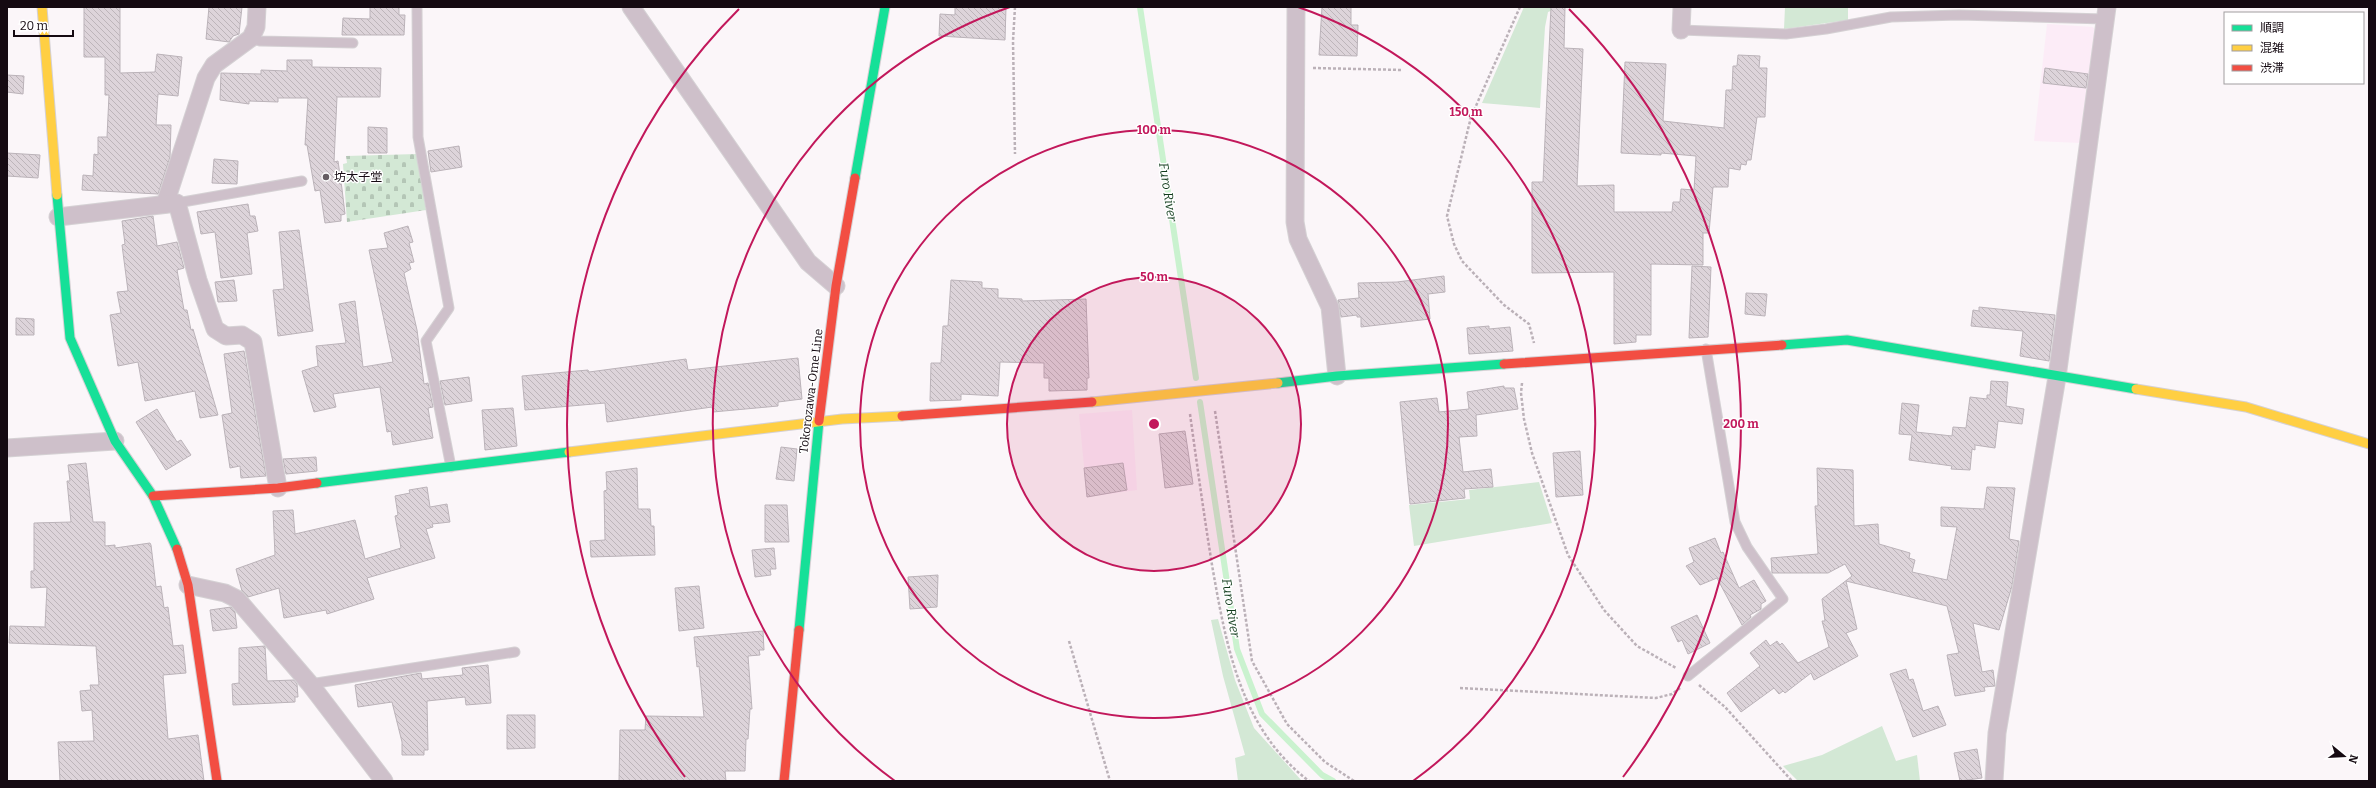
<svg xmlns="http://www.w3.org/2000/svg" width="2376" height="788" viewBox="0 0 2376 788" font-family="Bitter,'Noto Sans JP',serif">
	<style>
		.built { fill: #fcecf7 }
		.green { fill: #d3e8d5 }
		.cemetery { fill: url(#cemetery-stones) }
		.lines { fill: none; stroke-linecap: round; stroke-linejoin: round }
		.stream { stroke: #caf2cf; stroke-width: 6 }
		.building { fill: url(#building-back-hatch); stroke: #bbb3b9 }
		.lane-casing { stroke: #d5d1d4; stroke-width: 11 }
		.street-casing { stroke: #d5d1d4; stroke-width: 19 }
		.fast-casing { stroke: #d5d1d4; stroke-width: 11 }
		.slow-casing { stroke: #d5d1d4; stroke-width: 11 }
		.jam-casing { stroke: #d5d1d4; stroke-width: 11 }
		.path { stroke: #bbb1b8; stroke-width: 2.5; stroke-dasharray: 3 2; stroke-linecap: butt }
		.lane { stroke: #cec0ca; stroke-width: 9 }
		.street { stroke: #cec0ca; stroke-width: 17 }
		.fast { stroke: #16e098; stroke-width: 9 }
		.slow { stroke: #ffcf43; stroke-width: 9 }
		.jam { stroke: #f24e42; stroke-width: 9 }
		.ring { fill: none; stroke: #c2185b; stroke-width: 2 }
		.poi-dot { fill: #665d63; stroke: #fff; stroke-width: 1.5 }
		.labels { text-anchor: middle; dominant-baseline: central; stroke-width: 3; stroke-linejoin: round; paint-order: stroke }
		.poi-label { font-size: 12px; fill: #150a12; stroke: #fff; text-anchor: start }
		.street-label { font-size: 12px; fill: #150a12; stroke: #fff }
		.water-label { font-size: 13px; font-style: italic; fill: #113c1c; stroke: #fff }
		.centre { fill: #c2185b; stroke: #fff; stroke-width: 2 }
		.ring-label { font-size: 12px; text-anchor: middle; font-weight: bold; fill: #c2185b; stroke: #fff; stroke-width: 3; stroke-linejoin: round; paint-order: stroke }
	</style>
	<defs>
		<pattern id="cemetery-stones" width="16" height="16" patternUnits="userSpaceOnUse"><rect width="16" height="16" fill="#d3e8d5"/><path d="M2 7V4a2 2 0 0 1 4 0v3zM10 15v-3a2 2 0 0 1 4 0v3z" fill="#b4c6b6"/></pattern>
		<pattern id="building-back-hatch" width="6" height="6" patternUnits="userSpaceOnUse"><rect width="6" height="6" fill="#ddd4da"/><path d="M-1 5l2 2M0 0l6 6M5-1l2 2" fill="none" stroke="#bdb5ba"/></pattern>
	</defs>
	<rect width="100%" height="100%" fill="#fbf6f9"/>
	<g class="built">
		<path d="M2047 24 2093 27 2095 30 2081 143 2034 141Z"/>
		<path d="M1132 410 1137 490 1087 497 1079 414Z"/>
	</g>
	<g class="green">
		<path d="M1524 7H1554L1556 9 1548 12 1545 27 1540 108 1482 103Z"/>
		<path d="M1785 7H1848V20L1784 29Z"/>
		<path d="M1539 482 1552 523 1414 546 1409 505 1470 499 1469 490Z"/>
		<path d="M1218 619 1235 680 1254 728 1302 781H1238L1235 758 1245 755 1223 676 1211 620Z"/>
		<path d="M1882 726 1896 761 1917 755 1920 781H1798L1783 766 1822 755Z"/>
	</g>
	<path class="cemetery" d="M417 154 426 210 347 222 343 164 347 163 346 156Z"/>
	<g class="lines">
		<g class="stream">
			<path d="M1140 7 1196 378"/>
			<path d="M1200 402 1237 649 1262 714 1322 775 1333 781"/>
		</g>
	</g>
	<g class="building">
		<path d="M84 7H120V73L155 72 157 54 182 57 178 96 158 94 156 125H171L170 157 158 194 82 190 83 175 93 176 94 154 98 155V137H107L109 95H105V57H84Z"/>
		<path d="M209 7H242L239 34 233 36 229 42 206 39Z"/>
		<path d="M370 7H399V15H405L404 35H342L343 18 370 19Z"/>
		<path d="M955 7H1006L1005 40 939 36 940 14 955 15Z"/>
		<path d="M1322 7H1351V25H1358L1357 56 1319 55Z"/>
		<path d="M1551 7H1565L1564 48 1583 49 1577 186 1614 185V212H1672L1673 202H1680L1681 189 1694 190 1696 156 1661 153V155L1621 153 1625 62 1666 64 1663 121 1724 128 1726 90H1732L1733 66H1737L1738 55 1760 56 1759 68H1767L1765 117H1757L1751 160H1747L1746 165 1741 164 1740 170 1729 168 1728 187H1713L1709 233H1703V265L1651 264V335H1636V342L1614 344V272L1532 273V182H1543Z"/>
		<path d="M287 60H312V67L381 68 380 97H337L334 162 338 161 342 189 345 214 341 215V221L325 223 320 190 315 191 307 145H305L308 98H278V102L249 101V104L220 100 221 73 261 74V70L287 71Z"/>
		<path d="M2045 68 2088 74 2086 88 2043 83Z"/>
		<path d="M7 75 24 76 23 94 7 92Z"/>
		<path d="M368 127 387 128V153H368Z"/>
		<path d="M459 146 462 167 431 172 428 151Z"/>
		<path d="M7 153 40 155 38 178 7 176Z"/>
		<path d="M214 159 238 161 237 184 212 183Z"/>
		<path d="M248 204 250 216H255L258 231 247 233 252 274 221 278 215 232 201 234 197 212Z"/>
		<path d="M153 216 157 246 177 242 184 268 177 270 184 310H187L191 330 193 329 218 415 200 418 195 391 145 401 138 362 118 366 110 315 121 313 117 292 128 291 122 245 125 244 122 221Z"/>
		<path d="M408 226 413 242 409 243 414 262 409 263 411 269 404 273 417 330 424 384 428 383 433 407 428 408 433 438 393 445 391 431 387 432 380 387 333 394 336 407 314 412 302 371 318 366 316 346 346 343 339 304 355 301 363 367 393 362 369 250 388 248 384 233Z"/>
		<path d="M299 230 313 331 278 336 273 290 284 289 279 232Z"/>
		<path d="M1692 266 1711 267 1708 337 1689 338Z"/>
		<path d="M1444 276 1445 292 1428 294 1430 319 1361 327V317H1357V315L1341 317 1338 300 1359 298 1358 283 1397 282Z"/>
		<path d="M234 280 237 301 218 302 215 282Z"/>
		<path d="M951 280 982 282V288L998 289V298L1022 299V301L1086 299 1089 378H1087V390L1049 391V378H1044V363L1000 362 998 396 961 394V400L930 401 931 363H941L943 326H948Z"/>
		<path d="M1746 293 1767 294 1765 316 1745 314Z"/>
		<path d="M1979 307 2055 315 2049 361 2020 356 2023 331 1971 326 1973 310 1979 311Z"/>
		<path d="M16 318 34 319V335H16Z"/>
		<path d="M1489 326V329L1510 327 1513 351 1469 354 1467 328Z"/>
		<path d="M244 351 266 476 241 478 240 466 230 468 222 415 232 413 224 354Z"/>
		<path d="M798 358 802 399 778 402V406L713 412 712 407 607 422 605 403 525 410 522 376 588 370 589 372 686 359 688 370Z"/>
		<path d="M469 377 472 401 445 405 440 381Z"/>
		<path d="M1991 381 2008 382 2006 406 2024 409 2022 424 1998 421 1995 448 1975 445V450L1972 449 1970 470 1951 469 1952 466 1909 460 1912 435 1899 434 1902 403 1919 405 1916 432 1952 436 1953 427 1966 428 1970 397 1987 399V395H1990Z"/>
		<path d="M1504 386V388H1514L1518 409 1476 415 1477 436 1459 437 1463 472 1491 469 1493 487 1464 489 1465 498 1410 504 1400 402 1437 398 1439 412 1469 409 1467 392Z"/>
		<path d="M513 408 517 446 485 450 482 410Z"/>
		<path d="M157 409 177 442 181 440 191 455 166 470 136 422Z"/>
		<path d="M1185 431 1193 484 1165 488 1159 434Z"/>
		<path d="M781 447 797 449 794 481 776 479Z"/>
		<path d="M1580 451 1583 495 1556 497 1553 453Z"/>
		<path d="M316 457 317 471 286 474 283 459Z"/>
		<path d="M86 463 93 522H105V546L115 545V548L150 543 151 545 156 587 161 586 164 608 168 607 173 646 183 645 186 673 163 675 168 739 198 735 204 781H60L58 742 94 741 92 710 82 711 80 691 91 690 90 685H99L96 646 9 643 10 626 45 627 47 587 31 588V571H34V523L71 522 67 481H70L68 465Z"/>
		<path d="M1123 463 1127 490 1087 497 1084 468Z"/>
		<path d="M637 468 638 509H650L651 526H654L655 555 591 557 590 541 605 540 604 491 607 490 606 472Z"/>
		<path d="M1817 468 1853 470 1854 526 1878 524 1879 544 1910 553 1909 558 1915 560 1912 572 1947 580 1957 527 1941 526V507L1984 509 1987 487 2015 488 2009 539 2019 541 2012 586 1999 630 1973 623 1982 672 1993 670 1995 686 1984 687 1985 691 1955 696 1947 655 1959 653 1947 606 1846 581 1857 629 1846 633 1858 656 1814 680 1811 673 1785 693 1783 691 1779 694 1774 688 1741 712 1727 693 1760 666 1750 653 1766 640 1770 646 1777 641 1780 645 1782 643 1798 663 1829 647 1822 621H1825L1822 599 1852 576 1845 564 1828 573H1772L1771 558 1818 554 1815 506H1818Z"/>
		<path d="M427 487 430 507 447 504 450 522 432 524 433 527 426 529 435 558 367 578 374 599 327 614 326 610 284 618 279 588 248 597 242 591 236 569 275 555 273 511 293 510 295 534 355 520 365 559 401 548 395 516 398 515 395 496 410 493 409 490Z"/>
		<path d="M765 505H787L789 542H765Z"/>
		<path d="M1715 538 1721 553 1723 552 1739 588 1754 580 1766 601 1761 604V609L1750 615 1751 617 1742 625 1717 578 1700 585 1686 566 1694 562 1689 548Z"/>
		<path d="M774 548 776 569H770L771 575 755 577 752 550Z"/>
		<path d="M938 575 937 607 910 609 908 577Z"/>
		<path d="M699 586 704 628 679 631 675 588Z"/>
		<path d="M231 607 235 612 237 628 213 631 210 610Z"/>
		<path d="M1697 615 1710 643 1688 654 1682 640 1678 642 1671 627Z"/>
		<path d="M763 631 764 650H759L760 655 748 656 752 709H750L748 739H746L745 771H725L726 781H619L620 730H645L646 716 704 717 699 666 697 667 694 637Z"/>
		<path d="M265 646 267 681 294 680 297 684 298 697H295V702L233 705 232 684 239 683V648Z"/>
		<path d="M488 665 491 703 466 705 465 697 427 701 428 750H424V755H402V742L392 702 358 707 355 685 421 673 422 679 463 675 462 668Z"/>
		<path d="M1906 669 1909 680 1913 679 1923 711 1938 706 1946 725 1913 737 1890 674Z"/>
		<path d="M507 715H535V748L507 749Z"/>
		<path d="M1977 749 1982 778 1960 781 1954 753Z"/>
	</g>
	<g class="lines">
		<defs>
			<g id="lane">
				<path d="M417 7 418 137 449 308 426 341 451 467"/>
				<path d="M1681 30 1786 34 1826 29 1891 17 1959 15 2105 19"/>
				<path d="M251 38 260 41 353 43"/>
				<path d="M177 203 302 181"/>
				<path d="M1688 676 1783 599 1747 547 1735 522 1706 349"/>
				<path d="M310 684 515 652"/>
			</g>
			<g id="street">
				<path d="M631 7 808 262 836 286"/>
				<path d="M1296 7 1295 222 1298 239 1330 307 1337 376"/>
				<path d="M1681 30 1682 7"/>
				<path d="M165 204 206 78 214 65 251 38 256 27 257 7"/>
				<path d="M58 217 177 203 198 280 215 329 226 336 242 335 253 342 278 488"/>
				<path d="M7 448 115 441"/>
				<path d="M188 585 225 593 237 599 310 684 384 781"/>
				<path d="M1994 781 1997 733 2057 377 2107 7"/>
			</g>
			<g id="fast">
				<path d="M855 178 885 7"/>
				<path d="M57 195 70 338 115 441 153 496 177 549"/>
				<path d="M1782 345 1847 340 2136 389"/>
				<path d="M1278 383 1337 376 1504 364"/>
				<path d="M317 483 569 452"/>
				<path d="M799 630 819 421"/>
			</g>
			<g id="slow">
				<path d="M42 7 57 195"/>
				<path d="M2136 389 2246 407 2369 444"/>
				<path d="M1092 402 1278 383"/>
				<path d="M569 452 842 419 902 416"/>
			</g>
			<g id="jam">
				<path d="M1504 364 1782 345"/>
				<path d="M902 416 1092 402"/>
				<path d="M819 421 836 286 855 178"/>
				<path d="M153 496 278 488 317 483"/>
				<path d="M177 549 188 585 217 781"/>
				<path d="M784 781 799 630"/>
			</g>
		</defs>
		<use href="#lane" class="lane-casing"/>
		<use href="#street" class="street-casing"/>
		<use href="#fast" class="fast-casing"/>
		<use href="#slow" class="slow-casing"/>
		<use href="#jam" class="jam-casing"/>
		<g class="path">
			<path d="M1015 7 1013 41 1015 154"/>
			<path d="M1520 7 1471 117 1447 216 1454 244 1462 261 1504 305 1529 324 1534 343"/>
			<path d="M1313 68 1403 70"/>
			<path d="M1522 383 1521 393 1524 419 1532 453 1568 555 1604 610 1637 646 1676 668"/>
			<path d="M1215 411 1252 661 1287 724 1325 762 1354 781"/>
			<path d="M1190 414C1197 465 1204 515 1212 565 1226 644 1240 729 1309 781"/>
			<path d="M1069 641 1110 781"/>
			<path d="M1699 685 1725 707 1792 781"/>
			<path d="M1460 688 1656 698 1672 694 1680 688"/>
		</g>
		<use href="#lane" class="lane"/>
		<use href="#street" class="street"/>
		<use href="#fast" class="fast"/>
		<use href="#slow" class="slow"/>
		<use href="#jam" class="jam"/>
	</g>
	<circle cx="1154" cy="424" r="147" fill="#c2185b" fill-opacity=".12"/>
	<g class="ring">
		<circle cx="1154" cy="424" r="147"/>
		<circle cx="1154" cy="424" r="294"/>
		<path d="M895 781A441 441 0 0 1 1010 7M1298 7A441 441 0 0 1 1413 781"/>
		<path d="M685 777A587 587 0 0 1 739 9M1569 9A587 587 0 0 1 1623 777"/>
	</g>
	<circle class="poi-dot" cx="326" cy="177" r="4"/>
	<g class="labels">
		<g class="poi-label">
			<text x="334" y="177">坊太子堂</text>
		</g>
		<g class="street-label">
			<text transform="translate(811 391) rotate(-83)">Tokorozawa-Ome Line</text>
		</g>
		<g class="water-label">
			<text transform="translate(1168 192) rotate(81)">Furo River</text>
			<text transform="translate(1231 608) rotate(81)">Furo River</text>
		</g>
	</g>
	<circle cx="1154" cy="424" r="6" class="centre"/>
	<g class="ring-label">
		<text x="1466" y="116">150 m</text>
		<text x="1154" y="134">100 m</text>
		<text x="1154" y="281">50 m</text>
		<text x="1741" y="428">200 m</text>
	</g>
	<rect width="2376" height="788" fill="none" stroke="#150a12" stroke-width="16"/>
	<rect x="2224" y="12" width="140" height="72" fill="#ffffff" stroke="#a19da0"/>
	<rect x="2232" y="25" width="20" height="6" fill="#16e098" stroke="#a19da0"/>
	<text x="2260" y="32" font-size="12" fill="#150a12">順調</text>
	<rect x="2232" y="45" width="20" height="6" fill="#ffcf43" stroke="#a19da0"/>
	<text x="2260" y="52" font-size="12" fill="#150a12">混雑</text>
	<rect x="2232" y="65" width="20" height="6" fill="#f24e42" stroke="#a19da0"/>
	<text x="2260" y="72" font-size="12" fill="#150a12">渋滞</text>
	<g transform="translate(2344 756) rotate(108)" stroke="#ffffff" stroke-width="3" paint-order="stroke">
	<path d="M0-3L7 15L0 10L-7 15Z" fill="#150a12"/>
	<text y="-6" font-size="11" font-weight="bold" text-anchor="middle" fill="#150a12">N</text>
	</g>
	<path d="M14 30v6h59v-6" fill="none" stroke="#150a12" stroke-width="2"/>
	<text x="20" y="30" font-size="12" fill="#150a12" stroke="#ffffff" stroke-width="3" paint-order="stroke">20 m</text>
</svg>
